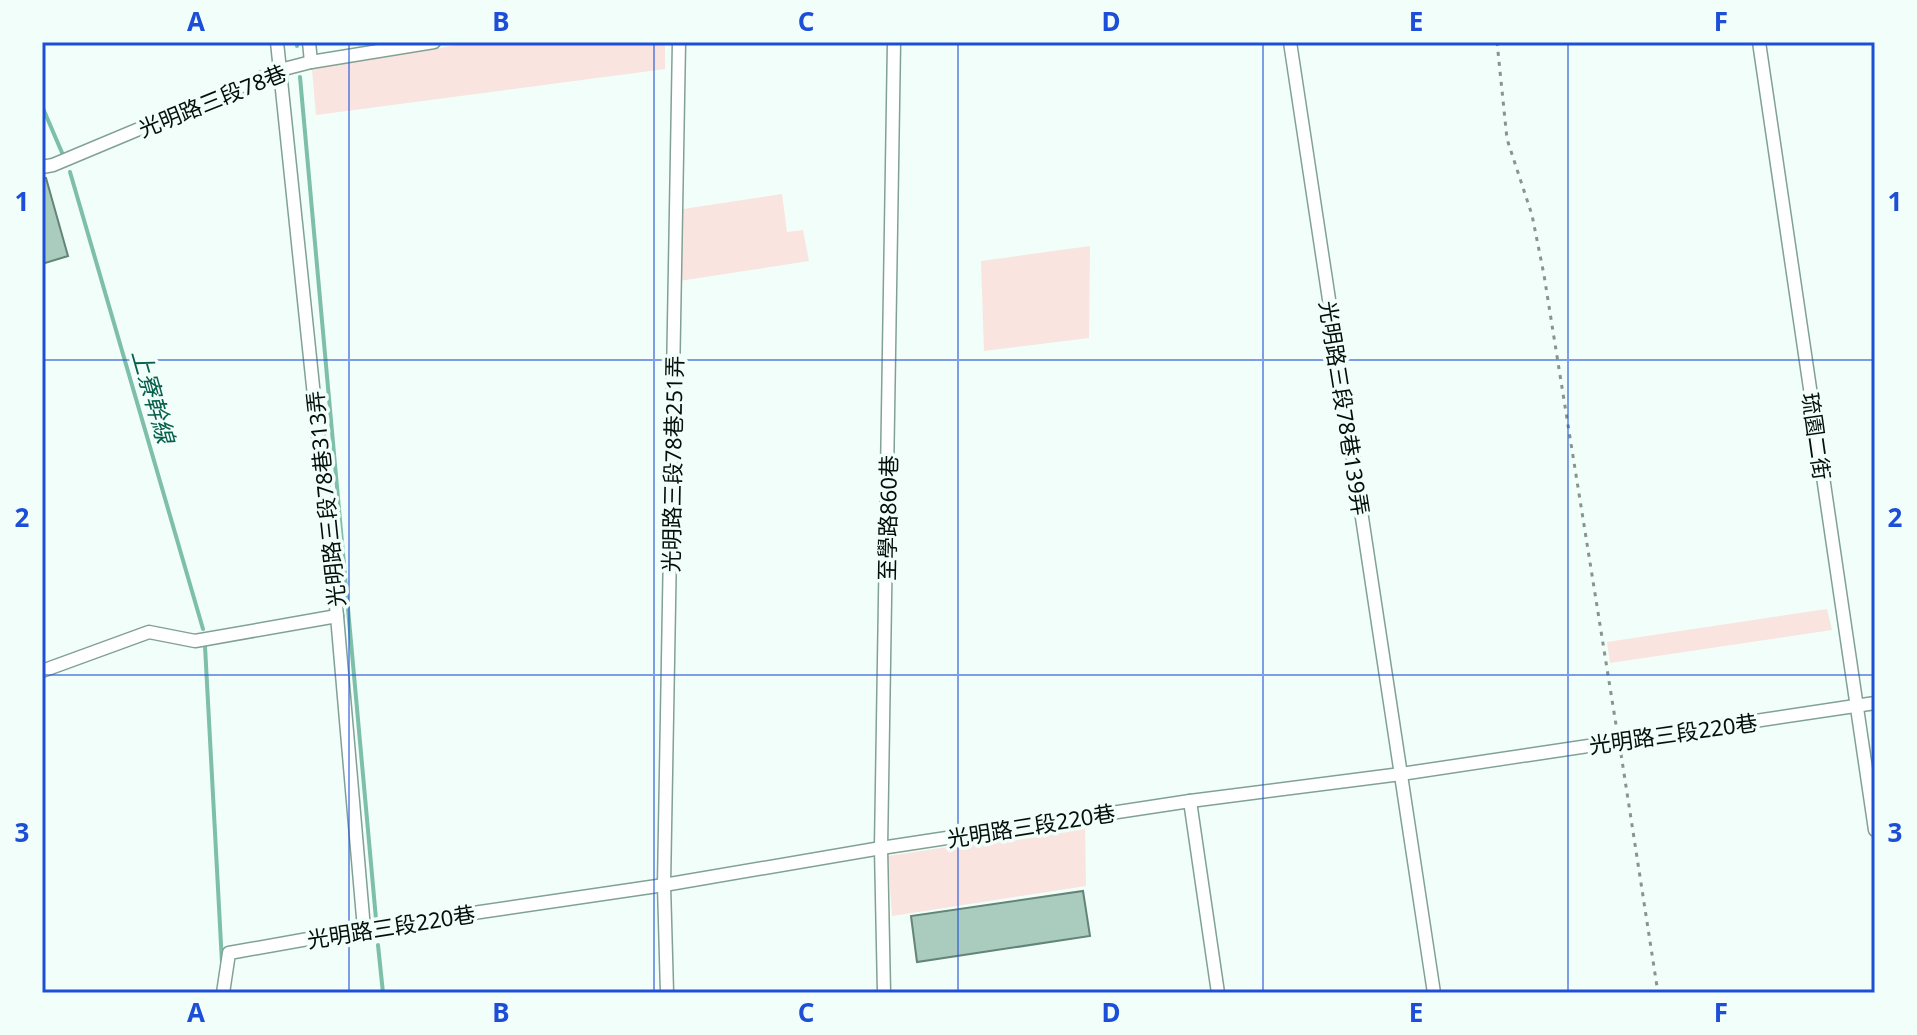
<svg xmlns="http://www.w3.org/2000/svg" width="1917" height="1035" viewBox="0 0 1917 1035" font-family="'Noto Sans','Noto Sans TC',sans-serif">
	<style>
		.green { fill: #f9e4e0 }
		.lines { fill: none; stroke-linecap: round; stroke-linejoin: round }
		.stream { stroke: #7ebfa9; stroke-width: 4 }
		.building { fill: #aaccbf; stroke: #648478; stroke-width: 2 }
		.minor-casing { stroke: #81a195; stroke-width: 15 }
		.path { stroke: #88948f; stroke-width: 3; stroke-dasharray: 4 6; stroke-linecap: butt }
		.minor { stroke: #fff; stroke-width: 12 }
		.grid { fill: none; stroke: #1d4ed8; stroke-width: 2; stroke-opacity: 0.55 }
		.labels { text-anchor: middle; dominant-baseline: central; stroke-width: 7; stroke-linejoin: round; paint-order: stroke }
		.street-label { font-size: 22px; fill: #040f0b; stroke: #f1fef9 }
		.water-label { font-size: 24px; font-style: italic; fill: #07604b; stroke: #f1fef9 }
		.neatline { fill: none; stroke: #1d4ed8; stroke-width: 3 }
		.grid-label { font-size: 26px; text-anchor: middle; font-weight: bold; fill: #1d4ed8 }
	</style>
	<rect width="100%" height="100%" fill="#f1fef9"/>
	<g class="green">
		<path d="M476 42H665V69L316 115 312 69Z"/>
		<path d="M782 194 787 232 803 230 809 261 679 281 677 210Z"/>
		<path d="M1090 246 1089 338 984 351 981 261Z"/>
		<path d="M1827 609 1832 630 1610 663 1607 642Z"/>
		<path d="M1085 826 1086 886 892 916 888 856Z"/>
	</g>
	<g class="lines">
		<g class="stream">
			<path d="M297 42V46"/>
			<path d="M300 77 376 919"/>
			<path d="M42 106 63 155"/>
			<path d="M70 172 203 629"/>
			<path d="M205 646 222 963"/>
			<path d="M378 945 383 993"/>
		</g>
	</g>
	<g class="building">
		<path d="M46 178 68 256 42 264V179Z"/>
		<path d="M1083 891 1090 936 917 962 911 916Z"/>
	</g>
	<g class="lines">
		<defs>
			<g id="minor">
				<path d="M277 42 337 616 364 929"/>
				<path d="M309 42 311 62"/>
				<path d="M1290 42 1434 993"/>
				<path d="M1759 42 1875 830"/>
				<path d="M42 167 53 165 280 70 311 62 434 42"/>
				<path d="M42 671 149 632 195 641 337 616"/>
				<path d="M1190 801 1218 993"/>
				<path d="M223 993 229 953 364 929 664 885 881 848 1190 801 1401 774 1875 703"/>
				<path d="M667 993 664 885 679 42"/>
				<path d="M884 993 881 848 894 42"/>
			</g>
		</defs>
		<use href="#minor" class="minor-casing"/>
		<g class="path">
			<path d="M1497 42 1507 139 1532 215 1544 275 1617 731"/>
			<path d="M1621 754 1658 993"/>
		</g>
		<use href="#minor" class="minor"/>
	</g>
	<path class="grid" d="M349 42V993M654 42V993M958 42V993M1263 42V993M1568 42V993M42 360H1875M42 675H1875"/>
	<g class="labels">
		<g class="street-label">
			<text transform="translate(212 100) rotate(-22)">光明路三段78巷</text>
			<text transform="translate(1345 408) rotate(81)">光明路三段78巷139弄</text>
			<text transform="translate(1817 436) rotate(82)">琉園二街</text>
			<text transform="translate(672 464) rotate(-89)">光明路三段78巷251弄</text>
			<text transform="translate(325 499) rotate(-96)">光明路三段78巷313弄</text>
			<text transform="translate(887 518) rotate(-89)">至學路860巷</text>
			<text transform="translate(1673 733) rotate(-8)">光明路三段220巷</text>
			<text transform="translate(1031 825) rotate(-9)">光明路三段220巷</text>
			<text transform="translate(391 926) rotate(-9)">光明路三段220巷</text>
		</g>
		<g class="water-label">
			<text transform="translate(154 396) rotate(74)">上寮幹線</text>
		</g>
	</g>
	<rect width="1917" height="1035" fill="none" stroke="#f1fef9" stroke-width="88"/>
	<rect x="44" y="44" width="1829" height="947" class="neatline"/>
	<g class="grid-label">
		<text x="196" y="31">A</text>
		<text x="501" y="31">B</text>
		<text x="806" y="31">C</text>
		<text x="1111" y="31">D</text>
		<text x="1416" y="31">E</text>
		<text x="1721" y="31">F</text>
		<text x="22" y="211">1</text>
		<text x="1895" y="211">1</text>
		<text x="22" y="527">2</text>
		<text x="1895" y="527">2</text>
		<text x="22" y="842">3</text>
		<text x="1895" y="842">3</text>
		<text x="196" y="1022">A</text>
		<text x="501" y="1022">B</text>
		<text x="806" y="1022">C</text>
		<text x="1111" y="1022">D</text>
		<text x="1416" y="1022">E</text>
		<text x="1721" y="1022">F</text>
	</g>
</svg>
